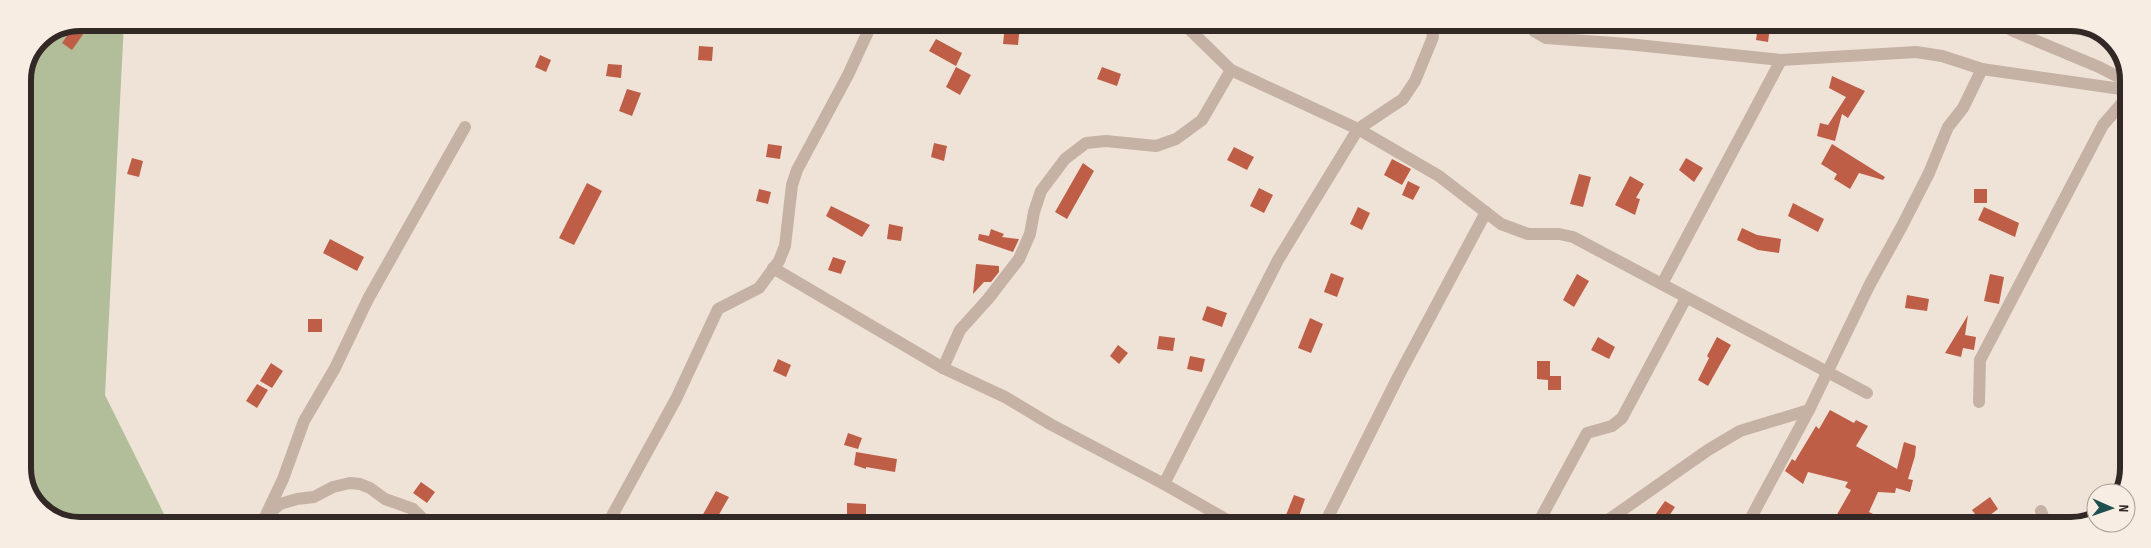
<svg xmlns="http://www.w3.org/2000/svg" width="2151" height="548" viewBox="0 0 2151 548" font-family="'Sofia Sans Condensed',sans-serif">
	<style>
		.green { fill: #b2bd99 }
		.building { fill: #be5e46 }
		.lines { fill: none; stroke-linecap: round; stroke-linejoin: round }
		.minor { stroke: #c6b2a5; stroke-width: 12 }
		.rim { fill: none; stroke: #322926; stroke-width: 6 }
	</style>
	<rect width="100%" height="100%" fill="#efe3d8"/>
	<path class="green" d="M80 23H124L105 395 169 524H68L37 506 23 475V80L39 39Z"/>
	<g class="building">
		<path d="M1005 24 1020 25 1018 45 1003 44Z"/>
		<path d="M74 26 84 33 72 50 62 43Z"/>
		<path d="M1758 26 1770 28 1768 42 1756 40Z"/>
		<path d="M936 39 962 53 956 66 929 51Z"/>
		<path d="M699 46 713 47 712 61 698 60Z"/>
		<path d="M540 55 551 60 546 72 535 67Z"/>
		<path d="M608 64 622 65 621 78 606 76Z"/>
		<path d="M956 67 971 75 960 95 946 87Z"/>
		<path d="M1102 67 1121 74 1117 86 1097 79Z"/>
		<path d="M1832 76 1865 91 1848 118 1842 114 1835 141 1817 136 1820 123 1828 125 1846 97 1829 88Z"/>
		<path d="M627 89 641 93 632 116 619 111Z"/>
		<path d="M934 143 947 146 944 161 931 157Z"/>
		<path d="M768 144 782 146 780 159 766 157Z"/>
		<path d="M1832 144 1885 177 1883 180 1859 173 1850 189 1834 179 1837 174 1821 164Z"/>
		<path d="M1234 147 1254 157 1247 170 1227 160Z"/>
		<path d="M132 158 143 161 139 177 127 174Z"/>
		<path d="M1686 158 1703 168 1694 182 1679 170Z"/>
		<path d="M1392 159 1411 169 1402 185 1384 175Z"/>
		<path d="M1083 163 1094 171 1067 219 1055 212Z"/>
		<path d="M1579 174 1591 177 1583 207 1570 204Z"/>
		<path d="M1630 176 1644 184 1636 198 1640 199 1635 215 1615 205Z"/>
		<path d="M1408 181 1420 187 1413 200 1402 195Z"/>
		<path d="M587 183 602 191 574 245 559 238Z"/>
		<path d="M1259 188 1273 195 1264 213 1250 206Z"/>
		<path d="M759 189 771 192 768 204 756 201Z"/>
		<rect x="1974" y="189" width="13" height="14"/>
		<path d="M1793 203 1824 219 1818 232 1788 216Z"/>
		<path d="M831 206 870 225 862 237 826 216Z"/>
		<path d="M1358 207 1370 213 1362 230 1350 224Z"/>
		<path d="M1984 207 2019 223 2015 237 1978 220Z"/>
		<path d="M889 224 903 227 901 241 887 239Z"/>
		<path d="M1742 228 1757 235 1781 239 1779 253 1758 250 1737 240Z"/>
		<path d="M991 229 1004 234 1002 237 1019 239 1013 252 978 240 979 234 989 236Z"/>
		<path d="M330 239 364 257 357 271 323 253Z"/>
		<path d="M833 257 846 261 841 274 828 270Z"/>
		<path d="M976 264 999 266V272L991 282H984L973 294Z"/>
		<path d="M1331 273 1344 278 1337 297 1324 292Z"/>
		<path d="M1577 274 1589 281 1574 307 1563 300Z"/>
		<path d="M1990 274 2004 277 1999 304 1984 301Z"/>
		<path d="M1907 295 1929 299 1927 311 1905 308Z"/>
		<path d="M1207 306 1227 313 1222 327 1202 320Z"/>
		<path d="M1968 315 1965 335 1976 337 1974 350 1963 348 1961 357 1945 353Z"/>
		<path d="M1310 318 1323 324 1311 353 1298 348Z"/>
		<rect x="308" y="319" width="14" height="13"/>
		<path d="M1159 336 1175 338 1173 351 1157 349Z"/>
		<path d="M1598 337 1615 347 1609 359 1591 350Z"/>
		<path d="M1717 337 1731 345 1708 386 1698 380 1709 358 1707 356Z"/>
		<path d="M1118 345 1128 353 1119 364 1110 356Z"/>
		<path d="M1190 356 1205 359 1202 372 1187 369Z"/>
		<path d="M778 359 791 365 786 377 773 371Z"/>
		<path d="M1537 361H1550V376H1561V390H1548V380L1537 379Z"/>
		<path d="M271 363 283 371 272 388 260 381Z"/>
		<path d="M257 384 268 390 257 408 246 401Z"/>
		<path d="M1830 410 1854 423 1856 420 1868 426 1856 446 1897 469 1904 442 1916 446 1915 456 1908 479 1913 480 1910 492 1896 488 1895 493 1878 492 1869 512 1896 525H1831L1851 490 1845 487 1848 482 1808 472 1803 484 1785 471 1792 459 1795 461 1816 426 1819 429Z"/>
		<path d="M848 433 862 438 858 449 844 445Z"/>
		<path d="M856 452 897 459 895 472 866 467V469L854 465Z"/>
		<path d="M421 482 435 492 427 503 413 493Z"/>
		<path d="M716 491 729 497 713 525 701 518Z"/>
		<path d="M1294 495 1305 499 1298 519 1286 515Z"/>
		<path d="M1990 497 1998 509 1981 522 1972 510Z"/>
		<path d="M1665 501 1675 507 1663 525H1648Z"/>
		<path d="M847 503 866 504V525H847Z"/>
	</g>
	<g class="lines">
		<g class="minor">
			<path d="M326 23 341 26 350 23"/>
			<path d="M1183 23 1231 70 1358 129 1439 176 1501 224 1528 234H1559L1573 237 1867 393"/>
			<path d="M1527 23 1534 31 1546 38 1627 44 1781 60 1916 52 1942 56 1982 69 2128 90"/>
			<path d="M2002 24 2013 31 2099 67 2128 82"/>
			<path d="M773 268 943 368 1005 397 1050 424 1164 484 1236 525"/>
			<path d="M1662 284 1781 60"/>
			<path d="M943 368 960 330 988 299 1019 259 1030 234 1034 212 1041 191 1065 159 1086 143 1106 141 1156 146 1176 139 1202 120 1231 70"/>
			<path d="M1979 402 1980 360 2103 125 2123 102 2128 100"/>
			<path d="M1164 484 1278 260 1358 129 1403 99 1415 81 1433 37 1431 23"/>
			<path d="M2117 493 2127 472"/>
			<path d="M2041 511 2046 525"/>
			<path d="M265 517 283 479 304 421 335 368 368 299 465 127"/>
			<path d="M257 524 280 504 297 499 314 497 333 487 350 483 360 484 370 488 385 499 413 509 429 525"/>
			<path d="M607 525 676 399 718 309 759 288 779 261 785 246 792 185 797 170 848 75 872 23"/>
			<path d="M1324 525 1398 377 1486 212"/>
			<path d="M1537 525 1587 433 1612 426 1622 418 1686 298"/>
			<path d="M1601 525 1708 450 1740 431 1809 410"/>
			<path d="M1747 525 1809 410 1870 284 1902 226 1929 173 1948 127 1963 108 1982 69"/>
		</g>
	</g>
	<path d="M0 0H2151V548H0ZM80 31H2071A49 49 0 0 1 2120 80V468A49 49 0 0 1 2071 517H80A49 49 0 0 1 31 468V80A49 49 0 0 1 80 31Z" fill="#f7ede3" fill-rule="evenodd"/>
	<path class="rim" d="M80 31H2071A49 49 0 0 1 2120 80V468A49 49 0 0 1 2071 517H80A49 49 0 0 1 31 468V80A49 49 0 0 1 80 31Z"/>
	<g transform="translate(2111 508) rotate(92)"><circle r="24" fill="#f7ede3" stroke="#a89f97"/>
	<path d="M0-4L9 19L0 12L-9 19Z" fill="#1e5050"/>
	<text y="-8" font-size="14" font-weight="bold" text-anchor="middle" fill="#322926">N</text>
	</g>
</svg>
